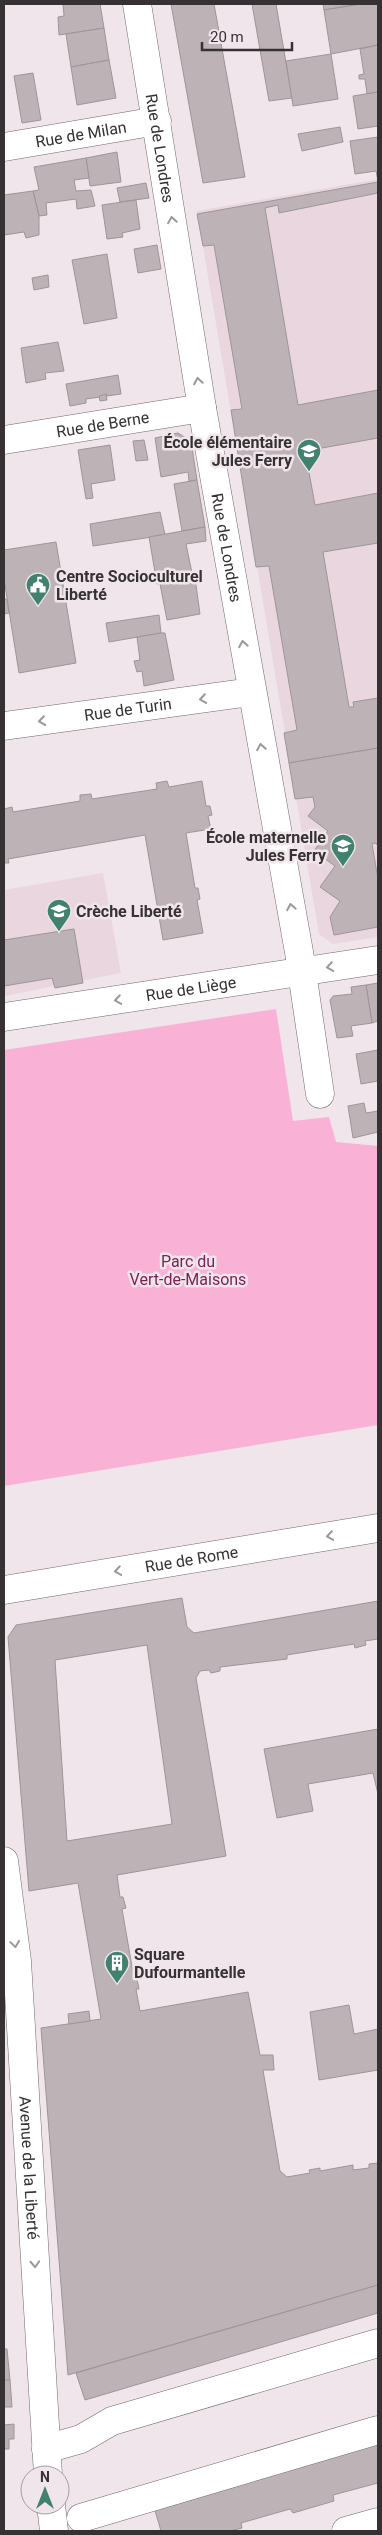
<svg xmlns="http://www.w3.org/2000/svg" width="382" height="2535" viewBox="0 0 382 2535" font-family="Roboto,sans-serif">
	<style>
		.built { fill: #e9d6df }
		.green { fill: #fab1d6 }
		.building { fill: #bdb3b7; stroke: #9e9499; fill-rule: evenodd }
		.lines { fill: none; stroke-linecap: round; stroke-linejoin: round }
		.minor-casing { stroke: #71676c; stroke-width: 29 }
		.minor { stroke: #fff; stroke-width: 28 }
		.oneway { stroke: #9a989a }
		.labels { text-anchor: middle; dominant-baseline: central; stroke-width: 5; stroke-linejoin: round; paint-order: stroke }
		.street-label { font-size: 16px; fill: #363234; stroke: #f0e5ea }
		.poi-label { font-size: 16px; font-weight: bold; fill: #363234; stroke: #f0e5ea; text-anchor: start }
		.park-label { font-size: 16px; fill: #7c1d58; stroke: #f0e5ea }
	</style>
	<rect width="100%" height="100%" fill="#f0e5ea"/>
	<g class="built">
		<path d="M378 179V937L333 944 319 934 197 211Z"/>
		<path d="M103 873 121 973 4 996V890Z"/>
	</g>
	<path class="green" d="M276 1009 293 1121 329 1117 336 1142 378 1146V1425L4 1486V1050Z"/>
	<g class="building">
		<path d="M63 4H100L104 28 59 35 58 17 64 16Z"/>
		<path d="M171 4H214L245 177 203 183Z"/>
		<path d="M252 4H276L292 98 269 101Z"/>
		<path d="M323 4H361L324 10Z"/>
		<path d="M361 4H378V45L331 54 324 10Z"/>
		<path d="M104 28 109 60 71 67 66 34Z"/>
		<path d="M378 45V92L367 94 365 79H359V75L364 74 360 49Z"/>
		<path d="M331 54 338 99 293 106 286 61Z"/>
		<path d="M109 60 116 98 77 105 71 67Z"/>
		<path d="M33 73 41 120 22 123 14 76Z"/>
		<path d="M378 92V126L358 129 353 96Z"/>
		<path d="M340 127 343 142 302 151 298 134Z"/>
		<path d="M378 137V181L376 171 355 174 350 141Z"/>
		<path d="M117 152 121 182 90 186 86 158Z"/>
		<path d="M86 158 89 178 74 180 76 191 91 190 95 206 77 209 76 199 46 203 47 215 39 216 33 191 39 190 34 167Z"/>
		<path d="M378 182V193L279 213 278 205 265 208 298 405 378 390V438L305 451 315 505 378 493V543L323 552 349 707H354L353 702 378 698V748L289 763 284 733 297 730 269 566 256 567 231 410 242 409 214 245 203 246 197 214Z"/>
		<path d="M146 183 149 198 120 202 117 188Z"/>
		<path d="M33 191 39 216V235L26 238 24 232 4 235V195Z"/>
		<path d="M136 200 140 229 122 233 123 237 107 239 102 205Z"/>
		<path d="M157 245 161 269 138 273 134 249Z"/>
		<path d="M107 254 117 318 84 324 72 260Z"/>
		<path d="M48 275 49 287 34 290 32 278Z"/>
		<path d="M58 342 64 371 45 373 46 379 26 383 21 348Z"/>
		<path d="M118 375 121 394 86 399V403L70 406 66 384Z"/>
		<path d="M106 394 107 400 100 401 99 396Z"/>
		<path d="M178 433 191 441 197 480 189 481 188 472 161 477 155 438Z"/>
		<path d="M144 440 148 460 136 461 133 441Z"/>
		<path d="M110 445 115 480 91 484 93 498 86 499 78 450Z"/>
		<path d="M197 480 205 527 182 531 174 484Z"/>
		<path d="M160 512 165 535 93 546 90 524Z"/>
		<path d="M205 527 206 541 186 544 193 578 157 584 149 537Z"/>
		<path d="M56 542 76 663 19 673 4 579V550Z"/>
		<path d="M193 578H195L200 614 167 620 160 584Z"/>
		<path d="M4 599H7L9 613 4 614Z"/>
		<path d="M159 615 161 633 109 642 106 623Z"/>
		<path d="M161 633H165L174 680 144 686 142 671 137 672 134 661 140 660 137 637Z"/>
		<path d="M378 748V846L376 843 372 844 378 879V927L334 935 330 917 340 901 320 887 335 866 314 851 328 831 308 816 315 807 313 797 295 799 289 763Z"/>
		<path d="M167 781 169 787 202 781 206 806H210L212 815 208 816 211 829 186 833 195 888H198L200 899 197 900 203 933 163 940 145 835 8 859 9 863H4V809L12 807 13 812 80 801V795L91 794 92 799 157 789 156 783Z"/>
		<path d="M74 929 83 983 55 988 52 978 4 986V940Z"/>
		<path d="M378 983V1021L372 1023 366 985Z"/>
		<path d="M366 985 372 1023 351 1026 353 1036 337 1038 330 1000 333 996 352 994 351 987Z"/>
		<path d="M378 1050V1081L361 1084 356 1054Z"/>
		<path d="M364 1103 366 1113 378 1111V1132L353 1138 348 1106Z"/>
		<path d="M182 1598 187 1627 194 1633 378 1601V1639L365 1641 366 1645 355 1648 354 1644 287 1655V1659L220 1667V1671L211 1673 209 1670 200 1671 196 1678 226 1856 117 1875 120 1897H123L126 1908 122 1909 134 1978 137 1979 139 1989H136L140 2011 248 1992 260 2055H273L274 2070H263L280 2171 287 2177 310 2173 309 2170 320 2168V2171L353 2165V2170L369 2168V2164L378 2163V2285L68 2375 41 2028 101 2019 78 1883 29 1891 8 1637 16 1625ZM147 1645 172 1824 67 1841 55 1660Z"/>
		<path d="M378 1729V1794L373 1773 308 1784 313 1811 277 1818 264 1749Z"/>
		<path d="M349 2005 354 2034 378 2029V2070L319 2080 310 2012Z"/>
		<path d="M89 2011 90 2021 69 2024 68 2014Z"/>
		<path d="M378 2285V2313L85 2400 76 2373Z"/>
		<path d="M4 2349H7L10 2380H4Z"/>
		<path d="M4 2380H10L12 2407H4Z"/>
		<path d="M14 2424V2439H9V2449H4V2425Z"/>
		<path d="M378 2443V2483L333 2495 334 2501 293 2513 290 2509 241 2523 242 2528 230 2531H161L154 2507Z"/>
	</g>
	<g class="lines">
		<defs>
			<g id="minor">
				<path id="s1" d="M137 4 202 408 299 952 320 1094"/>
				<path id="s2" d="M4 147 157 121"/>
				<path id="s3" d="M4 440 202 408"/>
				<path id="s4" d="M4 726 251 692"/>
				<path id="s5" d="M4 1017 378 960"/>
				<path id="s6" d="M4 1590 378 1528"/>
				<path id="s7" d="M4 1861 17 1961 48 2475"/>
				<path d="M46 2449 81 2439 112 2421 378 2343"/>
				<path d="M51 2505 54 2531"/>
				<path d="M81 2518 378 2430"/>
				<path d="M346 2531 378 2522"/>
			</g>
		</defs>
		<use href="#minor" class="minor-casing"/>
		<use href="#minor" class="minor"/>
	</g>
	<defs><path id="oneway-chevron" d="M-2-3.5L2.5 0L-2 3.5" fill="none" stroke-width="1.6" stroke-linecap="round" stroke-linejoin="round" transform="scale(1.25)"/></defs>
	<g class="oneway">
		<use href="#oneway-chevron" transform="translate(172 220) rotate(-99)"/>
		<use href="#oneway-chevron" transform="translate(198 381) rotate(-99)"/>
		<use href="#oneway-chevron" transform="translate(243 644) rotate(-100)"/>
		<use href="#oneway-chevron" transform="translate(203 699) rotate(172)"/>
		<use href="#oneway-chevron" transform="translate(42 721) rotate(172)"/>
		<use href="#oneway-chevron" transform="translate(261 747) rotate(-100)"/>
		<use href="#oneway-chevron" transform="translate(291 907) rotate(-100)"/>
		<use href="#oneway-chevron" transform="translate(330 967) rotate(171)"/>
		<use href="#oneway-chevron" transform="translate(118 1000) rotate(171)"/>
		<use href="#oneway-chevron" transform="translate(330 1536) rotate(171)"/>
		<use href="#oneway-chevron" transform="translate(118 1571) rotate(171)"/>
		<use href="#oneway-chevron" transform="translate(15 1944) rotate(82)"/>
		<use href="#oneway-chevron" transform="translate(35 2264) rotate(87)"/>
	</g>
	<defs>
		<symbol id="school-pin" viewBox="-11 -11 22 30"><path d="M0 17L-7.5 6A9.5 9.5 0 1 1 7.5 6Z" fill="#41816f" stroke="#f0e5ea"/><path d="M0-5L7-2L0 1L-7-2ZM-4 1L0 2.5L4 1V4Q0 6-4 4Z" fill="#fff"/></symbol>
		<symbol id="civic-pin" viewBox="-11 -11 22 30"><path d="M0 17L-7.5 6A9.5 9.5 0 1 1 7.5 6Z" fill="#41816f" stroke="#f0e5ea"/><path d="M-.6-6.5H3V-4.5H.6V-3L4-1V1h2V6H-6V1h2V-1L-.6-3ZM-1.2 2.5V6h2.4V2.5Z" fill="#fff"/></symbol>
		<symbol id="building-pin" viewBox="-11 -11 22 30"><path d="M0 17L-7.5 6A9.5 9.5 0 1 1 7.5 6Z" fill="#41816f" stroke="#f0e5ea"/><path d="M-4-6H4V6H1V3H-1V6H-4ZM-2.5-4.3h1.7v1.8h-1.7ZM.8-4.3h1.7v1.8H.8ZM-2.5-1h1.7V.8h-1.7ZM.8-1h1.7V.8H.8Z" fill="#fff"/></symbol>
	</defs>
	<g fill-rule="evenodd">
		<use href="#school-pin" x="295" y="437" width="28" height="38"/>
		<use href="#civic-pin" x="24" y="571" width="28" height="38"/>
		<use href="#school-pin" x="329" y="832" width="28" height="38"/>
		<use href="#school-pin" x="45" y="897" width="28" height="38"/>
		<use href="#building-pin" x="103" y="1949" width="28" height="38"/>
	</g>
	<g class="labels">
		<g class="street-label">
			<text stroke="none"><textPath href="#s2" startOffset="78">Rue de Milan</textPath></text>
			<text stroke="none"><textPath href="#s1" startOffset="146">Rue de Londres</textPath></text>
			<text stroke="none"><textPath href="#s3" startOffset="100">Rue de Berne</textPath></text>
			<text stroke="none"><textPath href="#s1" startOffset="551">Rue de Londres</textPath></text>
			<text stroke="none"><textPath href="#s4" startOffset="125">Rue de Turin</textPath></text>
			<text stroke="none"><textPath href="#s5" startOffset="189">Rue de Liège</textPath></text>
			<text stroke="none"><textPath href="#s6" startOffset="190">Rue de Rome</textPath></text>
			<text stroke="none"><textPath href="#s7" startOffset="308">Avenue de la Liberté</textPath></text>
		</g>
		<g class="poi-label">
			<text x="292" y="442" text-anchor="end">École élémentaire<tspan x="292" dy="18">Jules Ferry</tspan></text>
			<text x="56" y="576">Centre Socioculturel<tspan x="56" dy="18">Liberté</tspan></text>
			<text x="326" y="837" text-anchor="end">École maternelle<tspan x="326" dy="18">Jules Ferry</tspan></text>
			<text x="76" y="911">Crèche Liberté</text>
			<text x="134" y="1954">Square<tspan x="134" dy="18">Dufourmantelle</tspan></text>
		</g>
		<g class="park-label">
			<text x="188" y="1261">Parc du<tspan x="188" dy="18">Vert-de-Maisons</tspan></text>
		</g>
	</g>
	<rect width="382" height="2535" fill="none" stroke="#363234" stroke-width="10"/>
	<g transform="translate(45 2490)"><circle r="24" fill="#f0e5ea" stroke="#a69da1"/>
	<path d="M0-4L9 19L0 12L-9 19Z" fill="#41816f"/>
	<text y="-8" font-size="14" font-weight="bold" text-anchor="middle" fill="#363234">N</text>
	</g>
	<path d="M202 42v8h90v-8" fill="none" stroke="#363234" stroke-width="2.5"/>
	<text x="210" y="42" font-size="15" fill="#363234" stroke="#f0e5ea" stroke-width="4" paint-order="stroke">20 m</text>
</svg>
